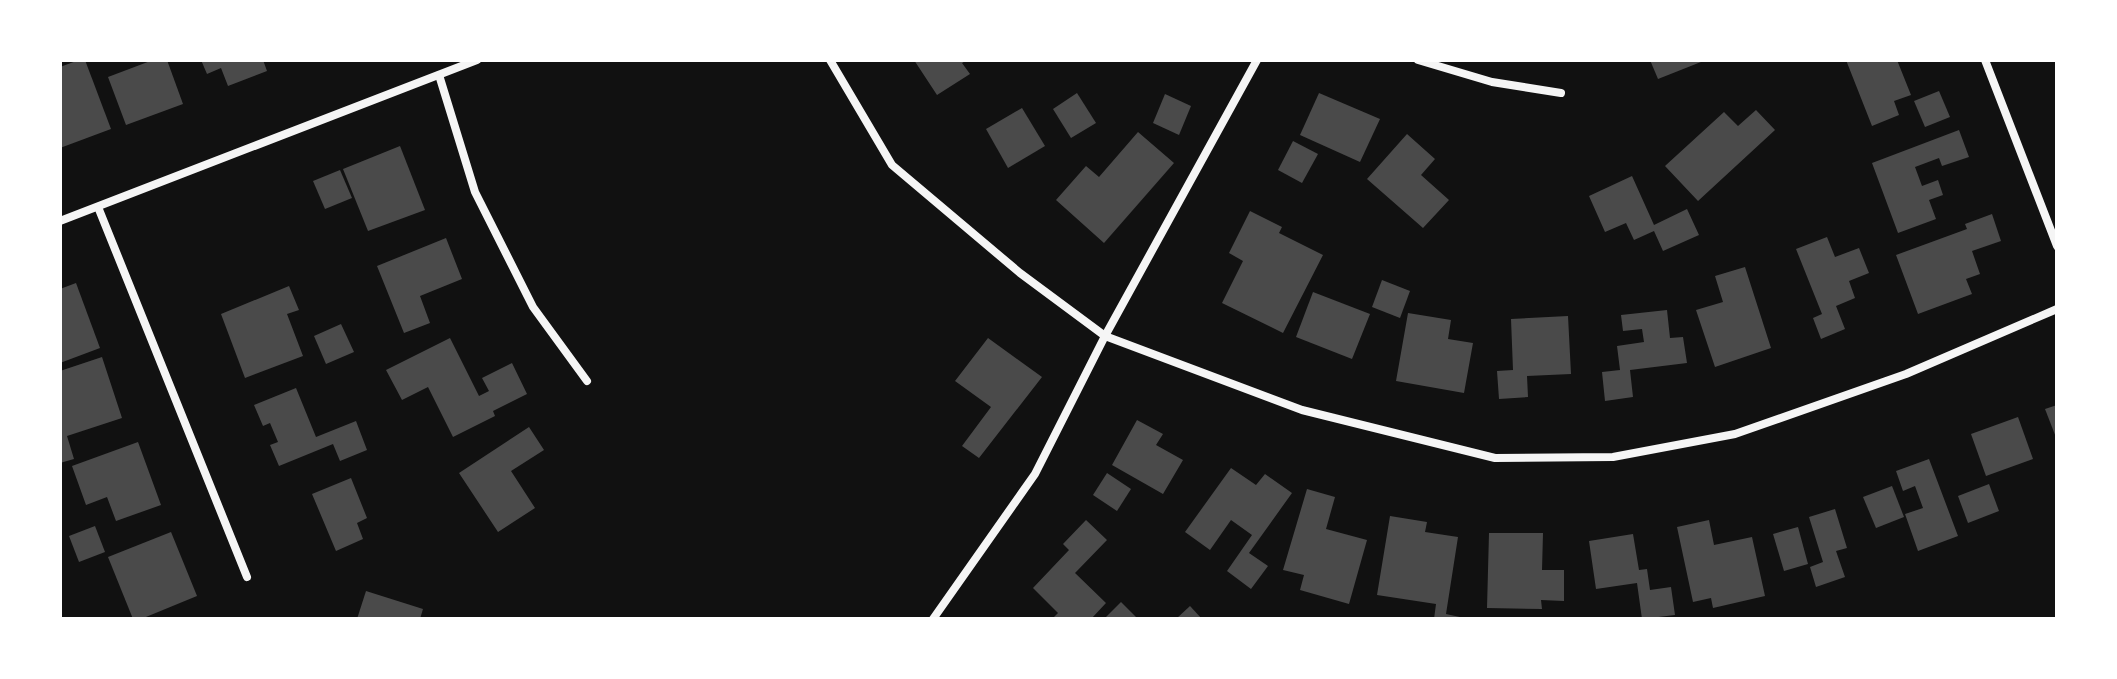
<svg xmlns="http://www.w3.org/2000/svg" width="2117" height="679" viewBox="0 0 2117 679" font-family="'Roboto Condensed',sans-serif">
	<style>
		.building { fill: #4a4a4a }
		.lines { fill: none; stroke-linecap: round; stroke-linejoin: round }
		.minor { stroke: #f5f5f5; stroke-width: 8 }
	</style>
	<rect width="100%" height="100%" fill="#111"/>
	<g class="building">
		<path d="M79 60H85L111 129 60 148V67Z"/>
		<path d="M153 60H167L183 104 126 125 108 77Z"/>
		<path d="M201 60H263L267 71 228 86 221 68 207 74Z"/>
		<path d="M914 60H967L962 63 970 74 937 95Z"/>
		<path d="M1650 60H1706L1658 79Z"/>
		<path d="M1846 60H1897L1911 95 1894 101 1899 115 1872 126Z"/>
		<path d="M1939 91 1950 117 1925 127 1914 101Z"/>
		<path d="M1077 93 1096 123 1071 138 1053 109Z"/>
		<path d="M1319 93 1380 119 1360 162 1300 135Z"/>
		<path d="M1165 94 1191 106 1179 135 1153 123Z"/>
		<path d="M1022 108 1045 146 1008 168 986 129Z"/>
		<path d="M1756 110 1775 130 1698 201 1665 166 1724 112 1738 126Z"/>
		<path d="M1959 130 1969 157 1942 166 1939 158 1915 167 1922 186 1938 180 1943 195 1929 200 1936 219 1898 233 1872 163Z"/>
		<path d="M1138 132 1174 163 1104 243 1056 200 1086 166 1099 177Z"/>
		<path d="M1407 134 1435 159 1421 175 1449 200 1423 228 1367 179Z"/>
		<path d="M1293 141 1318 154 1302 183 1278 170Z"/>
		<path d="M400 146 425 210 368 231 343 169Z"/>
		<path d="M340 170 352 198 325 209 313 181Z"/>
		<path d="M1632 176 1654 225 1687 209 1699 235 1663 251 1654 231 1634 240 1626 223 1605 232 1589 196Z"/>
		<path d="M1250 211 1282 227 1279 233 1323 255 1283 333 1222 303 1243 261 1229 253Z"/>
		<path d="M1992 214 2001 241 1972 251 1980 274 1966 279 1972 294 1918 314 1896 255 1967 229 1965 224Z"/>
		<path d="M1827 237 1835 257 1859 248 1869 273 1849 281 1855 298 1836 306 1845 329 1821 339 1813 318 1822 314 1796 249Z"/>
		<path d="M446 238 462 279 420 296 430 323 404 333 377 266Z"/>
		<path d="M1745 267 1771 348 1715 367 1696 310 1723 302 1715 276Z"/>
		<path d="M1382 280 1410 291 1400 318 1372 307Z"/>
		<path d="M76 283 100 348 60 363V289Z"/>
		<path d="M289 286 299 310 287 314 303 356 245 378 221 314Z"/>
		<path d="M1313 292 1370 314 1352 359 1296 337Z"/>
		<path d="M1667 310 1670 338 1683 337 1687 363 1630 370 1633 397 1605 401 1602 372 1620 370 1617 346 1644 342 1642 329 1623 331 1621 315Z"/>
		<path d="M1408 313 1451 320 1448 339 1473 343 1464 393 1396 381Z"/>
		<path d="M1568 316 1571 374 1527 376 1528 397 1499 399 1497 371 1513 370 1511 319Z"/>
		<path d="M341 324 354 352 326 364 314 336Z"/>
		<path d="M450 338 479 396 489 391 482 378 512 363 527 394 493 411 495 416 453 437 428 387 402 400 386 370Z"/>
		<path d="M988 338 1042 377 979 458 962 446 991 407 955 381Z"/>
		<path d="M102 357 122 418 67 436 74 459 60 463V371Z"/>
		<path d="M296 388 316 437 356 421 367 450 340 461 333 444 279 466 270 445 278 442 270 423 263 426 254 405Z"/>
		<path d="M2057 405V440L2045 409Z"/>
		<path d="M2018 417 2033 459 1986 476 1971 434Z"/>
		<path d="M1137 420 1163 434 1156 445 1183 460 1163 494 1112 465Z"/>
		<path d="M529 427 544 450 511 471 535 508 498 532 459 473Z"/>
		<path d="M138 442 161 505 116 521 107 497 86 505 72 466Z"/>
		<path d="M1929 459 1958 536 1918 551 1905 514 1923 508 1915 486 1903 491 1896 471Z"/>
		<path d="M1231 468 1256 485 1265 474 1292 493 1249 553 1268 566 1251 589 1227 571 1252 535 1231 520 1210 550 1185 532Z"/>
		<path d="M1107 473 1131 489 1117 511 1093 495Z"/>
		<path d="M351 478 367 518 357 523 363 539 336 551 312 494Z"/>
		<path d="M1989 484 1999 511 1968 523 1958 496Z"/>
		<path d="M1892 486 1904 517 1876 528 1863 497Z"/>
		<path d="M1307 489 1335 497 1326 529 1367 540 1349 604 1300 590 1304 575 1283 570Z"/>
		<path d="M1835 509 1847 548 1836 551 1845 577 1816 587 1810 567 1823 562 1809 517Z"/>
		<path d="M1390 516 1427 522 1425 532 1458 537 1446 614 1469 619H1434L1436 604 1377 595Z"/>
		<path d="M1086 520 1107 540 1075 573 1106 603 1091 619H1057L1054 617 1058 613 1033 588 1069 550 1063 544Z"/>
		<path d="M1709 520 1714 545 1752 537 1765 596 1713 608 1711 598 1693 602 1677 527Z"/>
		<path d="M95 526 105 552 79 562 69 536Z"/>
		<path d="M1798 527 1808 564 1784 571 1773 534Z"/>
		<path d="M171 532 197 596 141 619H133L108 557Z"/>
		<path d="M1489 533H1543L1542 570H1564V601L1541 600 1542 609 1487 608Z"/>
		<path d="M1633 534 1639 570 1647 569 1650 590 1671 587 1675 615 1642 619 1637 583 1596 589 1589 541Z"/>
		<path d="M366 591 423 609 420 619H357Z"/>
		<path d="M1121 602 1138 619H1104Z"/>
		<path d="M1190 606 1202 619H1176Z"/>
	</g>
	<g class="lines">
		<g class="minor">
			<path d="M830 60 892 165 1020 273 1105 336 1302 410 1495 458 1613 457 1735 434 1906 374 2057 309"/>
			<path d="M1418 60 1492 82 1561 93"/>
			<path d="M1985 60 2057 246"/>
			<path d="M439 75 475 192 533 307 587 381"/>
			<path d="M98 207 247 577"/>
			<path d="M60 221 477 60"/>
			<path d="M933 619 1035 474 1105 336 1257 60"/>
		</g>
	</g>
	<rect width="2117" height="679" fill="none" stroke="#ffffff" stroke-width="124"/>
</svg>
